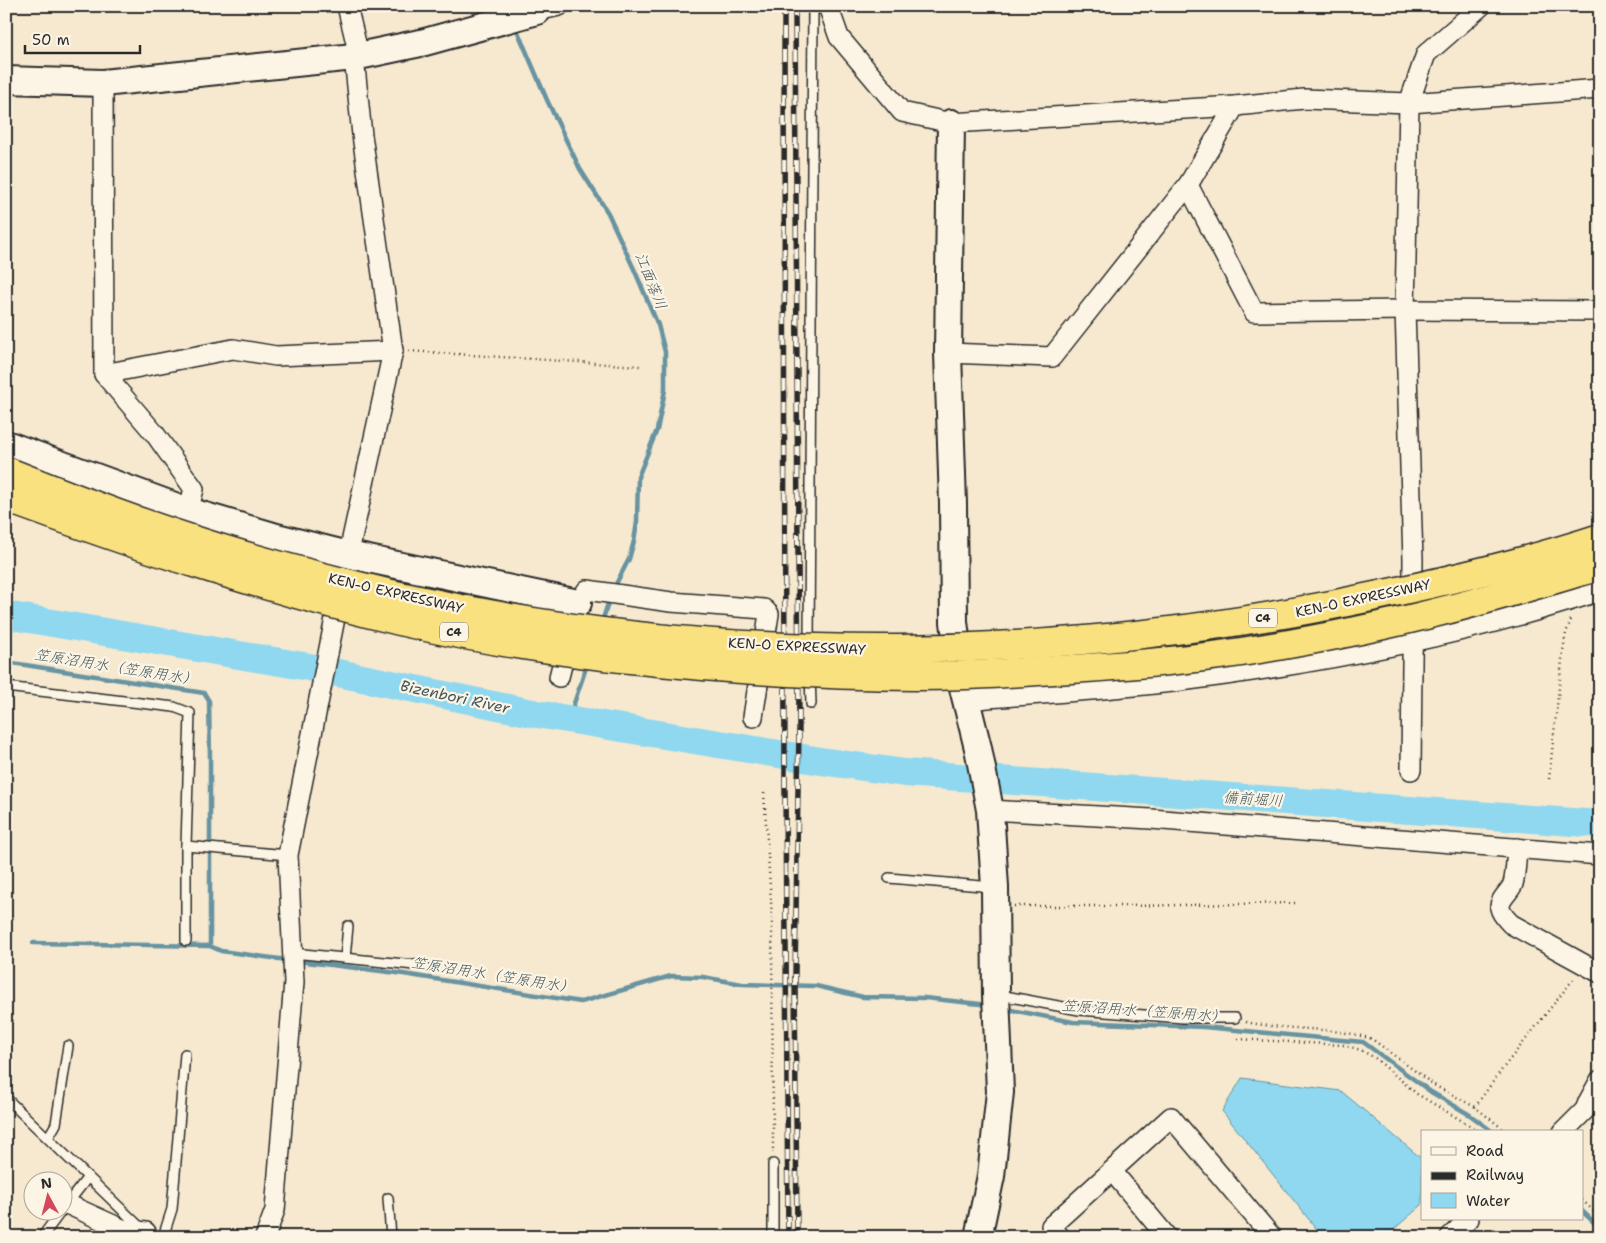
<svg xmlns="http://www.w3.org/2000/svg" width="1606" height="1243" viewBox="0 0 1606 1243" font-family="'Shantell Sans','Klee One',sans-serif">
	<style>
		.water { fill: #8fd8f0; stroke: #6793a1 }
		.lines { fill: none; stroke-linecap: round; stroke-linejoin: round }
		.stream { stroke: #6793a1; stroke-width: 4.5 }
		.river { stroke: #8fd8f0; stroke-width: 28 }
		.lane-casing { stroke: #2b2b2b; stroke-width: 12 }
		.street-casing { stroke: #2b2b2b; stroke-width: 22 }
		.secondary-casing { stroke: #2b2b2b; stroke-width: 30 }
		.path { stroke: #2b2b2b; stroke-width: 2.5; stroke-dasharray: 1 4; stroke-linecap: butt }
		.lane { stroke: #fcf5e5; stroke-width: 9 }
		.street { stroke: #fcf5e5; stroke-width: 19 }
		.secondary { stroke: #fcf5e5; stroke-width: 26 }
		.rail-casing { stroke: #2b2b2b; stroke-width: 5.5 }
		.rail { stroke: #fcf5e5; stroke-width: 4; stroke-dasharray: 11; stroke-linecap: butt }
		.highway-bridge-casing { stroke: #2b2b2b; stroke-width: 31; stroke-linecap: butt }
		.highway-bridge { stroke: #fae180; stroke-width: 28 }
		.labels { text-anchor: middle; dominant-baseline: central; stroke-width: 4.5; stroke-linejoin: round; paint-order: stroke }
		.shield { fill: #fcf5e5; stroke: #6a6863; stroke-width: 1 }
		.shield-label { font-size: 12px; font-weight: bold; fill: #2b2b2b }
		.street-label { font-size: 14px; fill: #2b2b2b; stroke: #fcf5e5 }
		.water-label { font-size: 15px; font-style: italic; fill: #44565c; stroke: #fcf5e5 }
	</style>
	<rect width="100%" height="100%" fill="#f6e9cf"/>
	<filter id="ink" filterUnits="userSpaceOnUse"><feTurbulence type="fractalNoise" baseFrequency=".02" numOctaves="2"/><feDisplacementMap in="SourceGraphic" scale="10" xChannelSelector="R" yChannelSelector="G"/><feConvolveMatrix kernelMatrix="1 2 1 2 8 2 1 2 1" color-interpolation-filters="sRGB"/></filter>
	<g filter="url(#ink)">
		<path class="water" d="M1242 1078 1341 1091 1422 1159V1205L1385 1237H1323L1222 1111Z"/>
		<g class="lines">
			<g class="stream">
				<path d="M515 25 547 100 580 169 608 213 634 269 658 325 665 352V390L657 430 638 477 637 522 634 541 629 559 617 582"/>
				<path d="M602 622 609 600"/>
				<path d="M6 662 204 693 209 701 210 758V946"/>
				<path d="M569 718 588 662"/>
				<path d="M33 943 210 946 221 951 287 960"/>
				<path d="M298 961 397 973 581 1002 671 976 703 977 742 984 816 986 863 997 925 998 989 1005"/>
				<path d="M1006 1009 1073 1022 1204 1027 1363 1042 1431 1092 1470 1115 1493 1132"/>
				<path d="M1582 1211 1600 1228"/>
			</g>
			<path class="river" d="M6 615 309 667 537 714 821 761 905 773 1600 824"/>
			<defs>
				<g id="lane">
					<path d="M809 643 813 6"/>
					<path d="M810 676 811 704"/>
					<path d="M6 687 174 707 190 713 186 846 288 855"/>
					<path d="M186 846V941"/>
					<path d="M889 878 993 887"/>
					<path d="M293 953 425 966"/>
					<path d="M345 958 348 926"/>
					<path d="M1000 995 1079 1010 1183 1018H1235"/>
					<path d="M6 1098 141 1228"/>
					<path d="M48 1138 56 1124 68 1046"/>
					<path d="M773 1164V1237"/>
					<path d="M388 1198 391 1237"/>
					<path d="M67 1204 88 1177"/>
					<path d="M42 1237 62 1210"/>
					<path d="M163 1237 172 1209 185 1054"/>
				</g>
				<g id="street">
					<path d="M828 6 839 37 902 112 951 123 1235 106 1304 99 1409 103 1600 89"/>
					<path d="M537 11 559 6"/>
					<path d="M103 83 104 374 155 434 194 489 185 523"/>
					<path d="M1188 185 1254 312 1405 310 1600 311"/>
					<path d="M948 353 1052 357 1188 185 1235 106"/>
					<path d="M104 374 233 349 276 356 393 351 362 135 354 57 356 43 347 6"/>
					<path d="M346 566 393 351"/>
					<path d="M575 615 578 603 587 590 671 602 764 609 769 614 753 717"/>
					<path d="M559 677 568 641"/>
					<path d="M966 700C1035 694 1104 690 1173 682 1317 664 1461 637 1600 591"/>
					<path d="M1411 770 1413 560 1405 310 1409 103 1426 54 1481 6"/>
					<path d="M990 810 1151 819 1600 855"/>
					<path d="M1517 848C1516 859 1516 873 1513 884 1510 892 1499 899 1500 908 1501 914 1507 920 1511 924L1600 973"/>
					<path d="M1563 1132 1585 1110 1588 1102 1600 1080"/>
					<path d="M1112 1171 1167 1237"/>
					<path d="M67 1204 122 1229 146 1232"/>
					<path d="M265 1237 275 1210 294 982 288 855 340 593"/>
					<path d="M1060 1237 1051 1226 1171 1117 1272 1237"/>
					<path d="M1450 1237 1469 1219"/>
				</g>
				<g id="secondary">
					<path d="M6 80 103 83 354 57 425 42 537 11"/>
					<path d="M951 123 948 353 953 504 954 622 962 684 978 748 990 810 995 887 996 995 1000 1092 991 1176 978 1237"/>
					<path d="M6 444 188 511 273 536 349 555 578 603"/>
				</g>
			</defs>
			<use href="#lane" class="lane-casing"/>
			<use href="#street" class="street-casing"/>
			<use href="#secondary" class="secondary-casing"/>
			<g class="path">
				<path d="M409 351 640 366"/>
				<path d="M1549 779 1563 651 1566 633 1572 617"/>
				<path d="M764 793 772 917 773 1153"/>
				<path d="M1014 906H1124L1298 903"/>
				<path d="M1595 951 1600 943"/>
				<path d="M1246 1022C1288 1031 1331 1026 1372 1039L1434 1085 1475 1107 1507 1132"/>
				<path d="M1238 1039 1343 1045 1361 1050 1375 1058 1417 1094 1481 1132"/>
				<path d="M1475 1107 1500 1072 1575 977"/>
				<path d="M1582 1200 1600 1217"/>
			</g>
			<use href="#lane" class="lane"/>
			<use href="#street" class="street"/>
			<use href="#secondary" class="secondary"/>
			<defs>
				<g id="rail">
					<path d="M784 6 785 789 788 1237"/>
					<path d="M795 6 799 729 795 975 797 1237"/>
				</g>
			</defs>
			<use href="#rail" class="rail-casing"/>
			<use href="#rail" class="rail"/>
			<defs>
				<g id="highway-bridge">
					<path d="M6 471C67 495 128 519 191 539 261 562 332 580 404 597 728 670 1071 664 1394 592 1463 577 1533 560 1600 538"/>
					<path d="M6 498C137 546 268 590 404 622 502 645 603 658 703 666 774 672 845 676 916 676 957 676 998 674 1038 671 1114 667 1191 661 1266 648 1325 638 1384 626 1442 611 1495 598 1547 581 1600 566"/>
				</g>
			</defs>
			<use href="#highway-bridge" class="highway-bridge-casing"/>
			<use href="#highway-bridge" class="highway-bridge"/>
		</g>
	</g>
	<g class="labels">
		<g class="shield">
			<rect x="1249" y="608.5" width="28" height="19" rx="4"/>
			<rect x="440" y="622.5" width="28" height="19" rx="4"/>
		</g>
		<g class="shield-label">
			<text x="1263" y="618">C4</text>
			<text x="454" y="632">C4</text>
		</g>
		<g class="street-label">
			<text transform="translate(396 593) rotate(13)">KEN-O EXPRESSWAY</text>
			<text transform="translate(1363 598) rotate(-12)">KEN-O EXPRESSWAY</text>
			<text transform="translate(797 646) rotate(3)">KEN-O EXPRESSWAY</text>
		</g>
		<g class="water-label">
			<text transform="translate(651 281) rotate(68)">江面落川</text>
			<text transform="translate(116 667) rotate(9)">笠原沼用水（笠原用水）</text>
			<text transform="translate(455 697) rotate(12)">Bizenbori River</text>
			<text transform="translate(1253 799) rotate(4)">備前堀川</text>
			<text transform="translate(493 975) rotate(9)">笠原沼用水（笠原用水）</text>
			<text transform="translate(1144 1011) rotate(4)">笠原沼用水（笠原用水）</text>
		</g>
	</g>
	<rect width="1606" height="1243" fill="none" stroke="#fcf5e5" stroke-width="25"/>
	<rect x="12" y="12" width="1581" height="1218" fill="none" stroke="#2b2b2b" stroke-width="2" filter="url(#ink)"/>
	<rect x="1421" y="1130" width="162" height="90" fill="#fcf5e5" stroke="#a8a49b"/>
	<rect x="1431" y="1147" width="25" height="8" fill="#fcf5e5" stroke="#a8a49b"/>
	<text x="1466" y="1156" font-size="15" fill="#2b2b2b">Road</text>
	<rect x="1431" y="1172" width="25" height="8" fill="#2b2b2b" stroke="#a8a49b"/>
	<text x="1466" y="1180" font-size="15" fill="#2b2b2b">Railway</text>
	<rect x="1431" y="1193" width="25" height="15" fill="#8fd8f0" stroke="#a8a49b"/>
	<text x="1466" y="1206" font-size="15" fill="#2b2b2b">Water</text>
	<g transform="translate(48 1196) rotate(353)"><circle r="24" fill="#fcf5e5" stroke="#a8a49b"/>
	<path d="M0-4L9 19L0 12L-9 19Z" fill="#d1495b"/>
	<text y="-8" font-size="14" font-weight="bold" text-anchor="middle" fill="#2b2b2b">N</text>
	</g>
	<path d="M25 45v8h115v-8" fill="none" stroke="#2b2b2b" stroke-width="2.5"/>
	<text x="32" y="45" font-size="15" fill="#2b2b2b" stroke="#fcf5e5" stroke-width="4" paint-order="stroke">50 m</text>
</svg>
